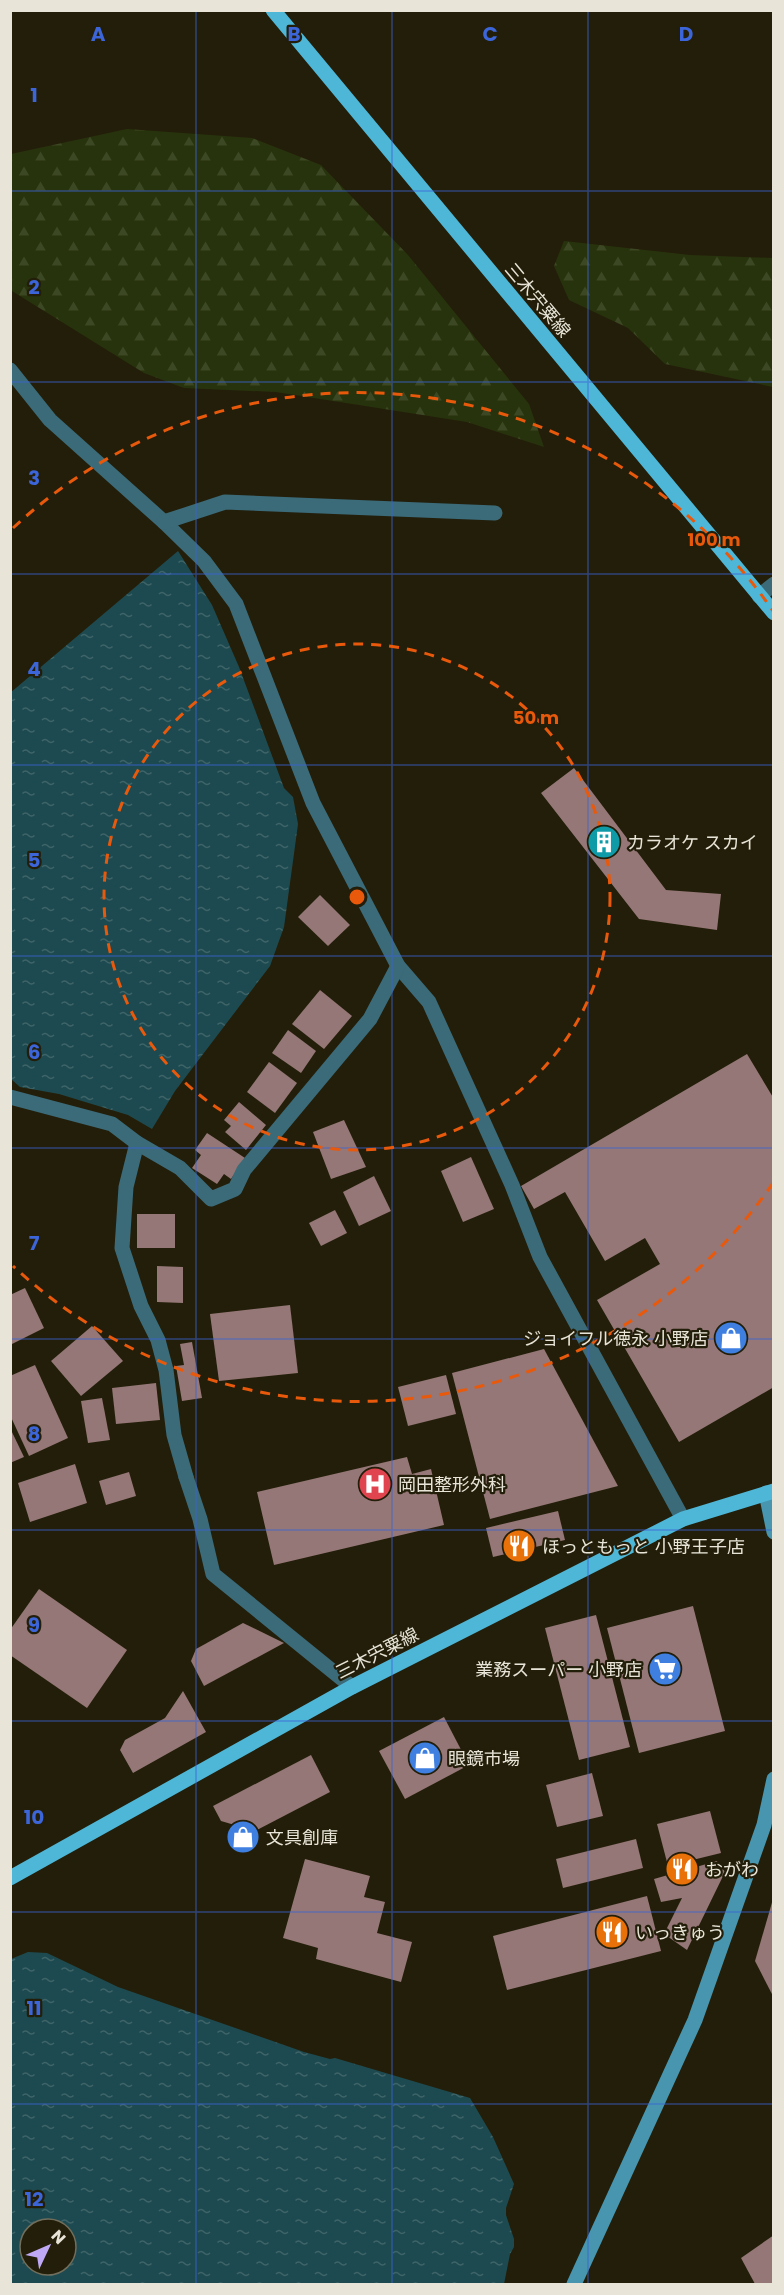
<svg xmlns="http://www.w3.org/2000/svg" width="784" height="2295" viewBox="0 0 784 2295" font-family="Poppins,'Noto Sans JP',sans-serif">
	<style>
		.forest { fill: url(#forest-firs) }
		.water { fill: url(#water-ripples); fill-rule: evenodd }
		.building { fill: #947776 }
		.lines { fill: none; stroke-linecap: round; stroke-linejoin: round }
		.lane { stroke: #3b6a79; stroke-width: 15 }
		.street { stroke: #3b6a79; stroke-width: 15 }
		.secondary { stroke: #4795ae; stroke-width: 15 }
		.primary { stroke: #4eb6d7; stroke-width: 15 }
		.grid { fill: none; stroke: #3b65d8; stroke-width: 1.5; stroke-opacity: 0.55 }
		.ring { fill: none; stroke: #e8590c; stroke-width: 3; stroke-dasharray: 10 8 }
		.labels { text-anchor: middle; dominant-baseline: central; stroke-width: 4.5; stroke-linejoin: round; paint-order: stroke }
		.street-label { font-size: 18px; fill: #e8e5d8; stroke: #231e09 }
		.poi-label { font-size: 18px; fill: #e8e5d8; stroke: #231e09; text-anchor: start }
		.grid-label { font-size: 20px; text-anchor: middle; font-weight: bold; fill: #3b65d8; stroke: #231e09; stroke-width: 4.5; stroke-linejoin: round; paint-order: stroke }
		.centre { fill: #e8590c; stroke: #231e09; stroke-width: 3 }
		.ring-label { font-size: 18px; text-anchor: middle; font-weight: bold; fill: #e8590c; stroke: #231e09; stroke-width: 4.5; stroke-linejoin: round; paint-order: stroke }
	</style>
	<defs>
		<pattern id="forest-firs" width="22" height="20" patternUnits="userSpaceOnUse" patternTransform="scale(1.5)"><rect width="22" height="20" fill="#27330c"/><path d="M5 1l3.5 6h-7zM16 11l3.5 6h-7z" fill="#3c4723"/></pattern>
		<pattern id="water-ripples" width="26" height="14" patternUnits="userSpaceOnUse" patternTransform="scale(1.5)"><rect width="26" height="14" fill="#1d4a50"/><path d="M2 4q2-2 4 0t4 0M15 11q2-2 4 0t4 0" fill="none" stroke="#3e6468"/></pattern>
	</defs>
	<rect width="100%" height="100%" fill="#231e09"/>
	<g class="forest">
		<path d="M127 129 252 138 321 165 408 255 529 404 544 447 467 422 276 392 184 388 144 373 12 291 10 289 11 154Z"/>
		<path d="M564 241 690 255 773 258V387L665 364 628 328 569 300 554 266Z"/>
	</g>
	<g class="water">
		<path d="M178 551 212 605 239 667 284 788 293 797 298 824 284 927 270 966 175 1091 152 1129 128 1115 59 1094 20 1087 11 1079 10 693Z"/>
		<path d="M28 1952 47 1953 118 1987 304 2052 330 2059 335 2058 470 2098 493 2137 514 2184 506 2208V2215L514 2239V2247L510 2254 504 2284H11V1959ZM30 2229H66V2265H30Z"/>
	</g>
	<g class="building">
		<path d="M574 768 666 890 721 894 717 930 639 919 541 793Z"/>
		<path d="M320 895 350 925 328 946 298 917Z"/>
		<path d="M320 990 352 1016 324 1049 292 1024Z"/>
		<path d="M288 1030 316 1051 301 1073 272 1053Z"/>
		<path d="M747 1054 774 1099V1387L679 1442 597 1300 660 1264 645 1238 605 1261 565 1192 534 1209 521 1186Z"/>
		<path d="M269 1062 297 1083 275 1113 247 1092Z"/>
		<path d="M239 1102 266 1125 246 1150 225 1132 231 1126 224 1120Z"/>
		<path d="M344 1120 366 1167 331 1179 313 1132Z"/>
		<path d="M207 1133 245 1158 231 1179 224 1174 217 1184 192 1168 201 1155 195 1150Z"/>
		<path d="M471 1157 494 1209 463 1222 441 1171Z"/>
		<path d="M374 1176 391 1211 359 1226 343 1192Z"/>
		<path d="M335 1210 347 1233 321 1246 309 1223Z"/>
		<rect x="137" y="1214" width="38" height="34"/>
		<path d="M157 1266 183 1267V1303L157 1302Z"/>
		<path d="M25 1288 44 1328 10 1345V1295Z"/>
		<path d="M290 1305 298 1373 219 1381 210 1314Z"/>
		<path d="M92 1326 123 1361 81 1396 51 1361Z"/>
		<path d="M192 1342 202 1398 182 1401 176 1366 184 1365 180 1344Z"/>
		<path d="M544 1349 618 1486 490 1519 452 1373Z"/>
		<path d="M35 1365 68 1438 29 1456 10 1415V1376Z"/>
		<path d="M446 1375 456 1414 408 1426 398 1387Z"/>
		<path d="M156 1383 160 1420 116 1424 112 1388Z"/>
		<path d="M102 1398 110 1440 88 1443 81 1401Z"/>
		<path d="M10 1428 24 1457 10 1463Z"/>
		<path d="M407 1457 412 1474 431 1469 444 1525 274 1565 257 1492Z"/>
		<path d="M75 1464 87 1503 30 1522 18 1483Z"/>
		<path d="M129 1472 136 1496 106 1505 99 1481Z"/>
		<path d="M558 1511 565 1540 493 1557 486 1528Z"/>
		<path d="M39 1589 127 1650 87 1708 10 1655V1630Z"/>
		<path d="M693 1606 725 1731 639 1753 607 1628Z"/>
		<path d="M596 1615 630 1747 579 1760 545 1628Z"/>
		<path d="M243 1623 284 1643 204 1686 191 1661 196 1649Z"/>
		<path d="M183 1691 206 1732 133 1773 120 1750 125 1740 165 1718Z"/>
		<path d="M444 1717 469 1765 405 1799 379 1751Z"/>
		<path d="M311 1755 330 1792 255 1831 221 1821 213 1806Z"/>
		<path d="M592 1773 603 1816 557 1827 546 1785Z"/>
		<path d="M710 1811 721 1853 668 1866 657 1824Z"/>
		<path d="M636 1839 643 1868 563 1888 556 1859Z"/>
		<path d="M305 1859 370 1876 364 1897 385 1902 377 1933 412 1942 401 1982 316 1959 318 1948 283 1938Z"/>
		<path d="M717 1861 725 1872 687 1950 664 1934 682 1898 661 1902 654 1879Z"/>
		<path d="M647 1896 661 1951 507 1990 493 1936Z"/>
		<path d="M773 1899H774V1998L755 1961Z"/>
		<path d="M774 2235V2284H755L741 2258Z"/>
	</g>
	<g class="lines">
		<path class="lane" d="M137 1143 126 1187 122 1248 141 1306 158 1340 166 1370 174 1435 186 1477"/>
		<g class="street">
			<path d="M10 370 50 420 164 522 204 561 236 604 313 803 398 966 429 1002 512 1185 540 1257 683 1519"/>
			<path d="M164 522 225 502 495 513"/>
			<path d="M759 596 774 584"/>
			<path d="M10 1097 112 1124 137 1143 180 1168 211 1199 235 1189 244 1170 370 1019 398 966"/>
			<path d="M186 1477 200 1519 213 1574 352 1687"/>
		</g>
		<g class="secondary">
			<path d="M766 1493 774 1532"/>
			<path d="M574 2284 695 2020 764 1825 774 1779"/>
		</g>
		<g class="primary">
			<path d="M273 10 774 613"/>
			<path d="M10 1878 352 1687 683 1519 774 1491"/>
		</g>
	</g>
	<path class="grid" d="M196 10V2284M392 10V2284M588 10V2284M10 191H774M10 382H774M10 574H774M10 765H774M10 956H774M10 1148H774M10 1339H774M10 1530H774M10 1721H774M10 1912H774M10 2104H774"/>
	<g class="ring">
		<circle cx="357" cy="897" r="253"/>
		<path d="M773 1183A505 505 0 0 1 13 1266M13 528A505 505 0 0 1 773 611"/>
	</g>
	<defs>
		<symbol id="building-disc" viewBox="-11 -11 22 22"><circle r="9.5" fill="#0f9aa8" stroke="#231e09"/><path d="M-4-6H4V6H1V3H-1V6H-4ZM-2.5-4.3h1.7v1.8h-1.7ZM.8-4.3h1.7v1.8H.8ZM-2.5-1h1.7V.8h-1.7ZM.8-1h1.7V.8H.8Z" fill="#fff"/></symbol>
		<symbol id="shop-disc" viewBox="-11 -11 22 22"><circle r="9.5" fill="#3f7fe0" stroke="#231e09"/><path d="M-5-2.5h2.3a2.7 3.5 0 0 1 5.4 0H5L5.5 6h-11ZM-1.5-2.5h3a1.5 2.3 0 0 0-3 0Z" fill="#fff"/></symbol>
		<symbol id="hospital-disc" viewBox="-11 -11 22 22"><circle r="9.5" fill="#e0444e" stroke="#231e09"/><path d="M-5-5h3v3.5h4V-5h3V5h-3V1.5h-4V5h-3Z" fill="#fff"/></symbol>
		<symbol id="restaurant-disc" viewBox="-11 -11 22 22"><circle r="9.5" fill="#e8710a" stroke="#231e09"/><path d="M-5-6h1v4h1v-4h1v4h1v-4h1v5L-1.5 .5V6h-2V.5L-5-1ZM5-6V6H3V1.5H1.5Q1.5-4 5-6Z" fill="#fff"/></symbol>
		<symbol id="supermarket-disc" viewBox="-11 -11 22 22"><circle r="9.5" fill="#3f7fe0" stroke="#231e09"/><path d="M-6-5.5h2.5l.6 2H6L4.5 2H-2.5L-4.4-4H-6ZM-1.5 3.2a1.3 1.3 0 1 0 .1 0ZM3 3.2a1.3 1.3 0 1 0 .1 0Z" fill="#fff"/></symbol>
	</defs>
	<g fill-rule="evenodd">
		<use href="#building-disc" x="585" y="823" width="38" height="38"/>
		<use href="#shop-disc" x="712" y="1319" width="38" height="38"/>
		<use href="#hospital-disc" x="356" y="1465" width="38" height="38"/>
		<use href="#restaurant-disc" x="500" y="1527" width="38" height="38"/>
		<use href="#supermarket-disc" x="646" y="1650" width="38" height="38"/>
		<use href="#shop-disc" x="406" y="1739" width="38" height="38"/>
		<use href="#shop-disc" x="224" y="1818" width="38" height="38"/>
		<use href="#restaurant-disc" x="663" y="1850" width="38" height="38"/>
		<use href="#restaurant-disc" x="593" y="1913" width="38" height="38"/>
	</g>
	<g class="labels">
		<g class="street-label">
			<text transform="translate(538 300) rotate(50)">三木宍粟線</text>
			<text transform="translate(377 1653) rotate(-27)">三木宍粟線</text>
		</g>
		<g class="poi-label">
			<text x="627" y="842">カラオケ スカイ</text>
			<text x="708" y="1338" text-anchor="end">ジョイフル徳永 小野店</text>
			<text x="398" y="1484">岡田整形外科</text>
			<text x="542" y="1546">ほっともっと 小野王子店</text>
			<text x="642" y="1669" text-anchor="end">業務スーパー 小野店</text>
			<text x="448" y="1758">眼鏡市場</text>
			<text x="266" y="1837">文具創庫</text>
			<text x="705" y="1869">おがわ</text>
			<text x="635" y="1932">いっきゅう</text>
		</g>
	</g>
	<g class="grid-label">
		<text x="98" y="41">A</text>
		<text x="294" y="41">B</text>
		<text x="490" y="41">C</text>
		<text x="686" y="41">D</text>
		<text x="34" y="102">1</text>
		<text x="34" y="294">2</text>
		<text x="34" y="485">3</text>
		<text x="34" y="676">4</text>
		<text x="34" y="867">5</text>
		<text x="34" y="1059">6</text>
		<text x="34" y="1250">7</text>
		<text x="34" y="1441">8</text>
		<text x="34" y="1632">9</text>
		<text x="34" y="1824">10</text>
		<text x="34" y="2015">11</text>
		<text x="34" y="2206">12</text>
	</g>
	<circle cx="357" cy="897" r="9" class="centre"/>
	<g class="ring-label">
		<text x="714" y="546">100 m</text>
		<text x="536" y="724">50 m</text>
	</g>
	<rect width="784" height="2295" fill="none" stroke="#e8e5d8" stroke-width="24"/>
	<g transform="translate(48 2247) rotate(46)"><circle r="28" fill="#231e09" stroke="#726e5c" stroke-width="1.5"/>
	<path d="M0-4.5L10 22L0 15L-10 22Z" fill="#bfa9f4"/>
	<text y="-9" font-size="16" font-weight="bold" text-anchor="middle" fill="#e8e5d8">N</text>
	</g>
</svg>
